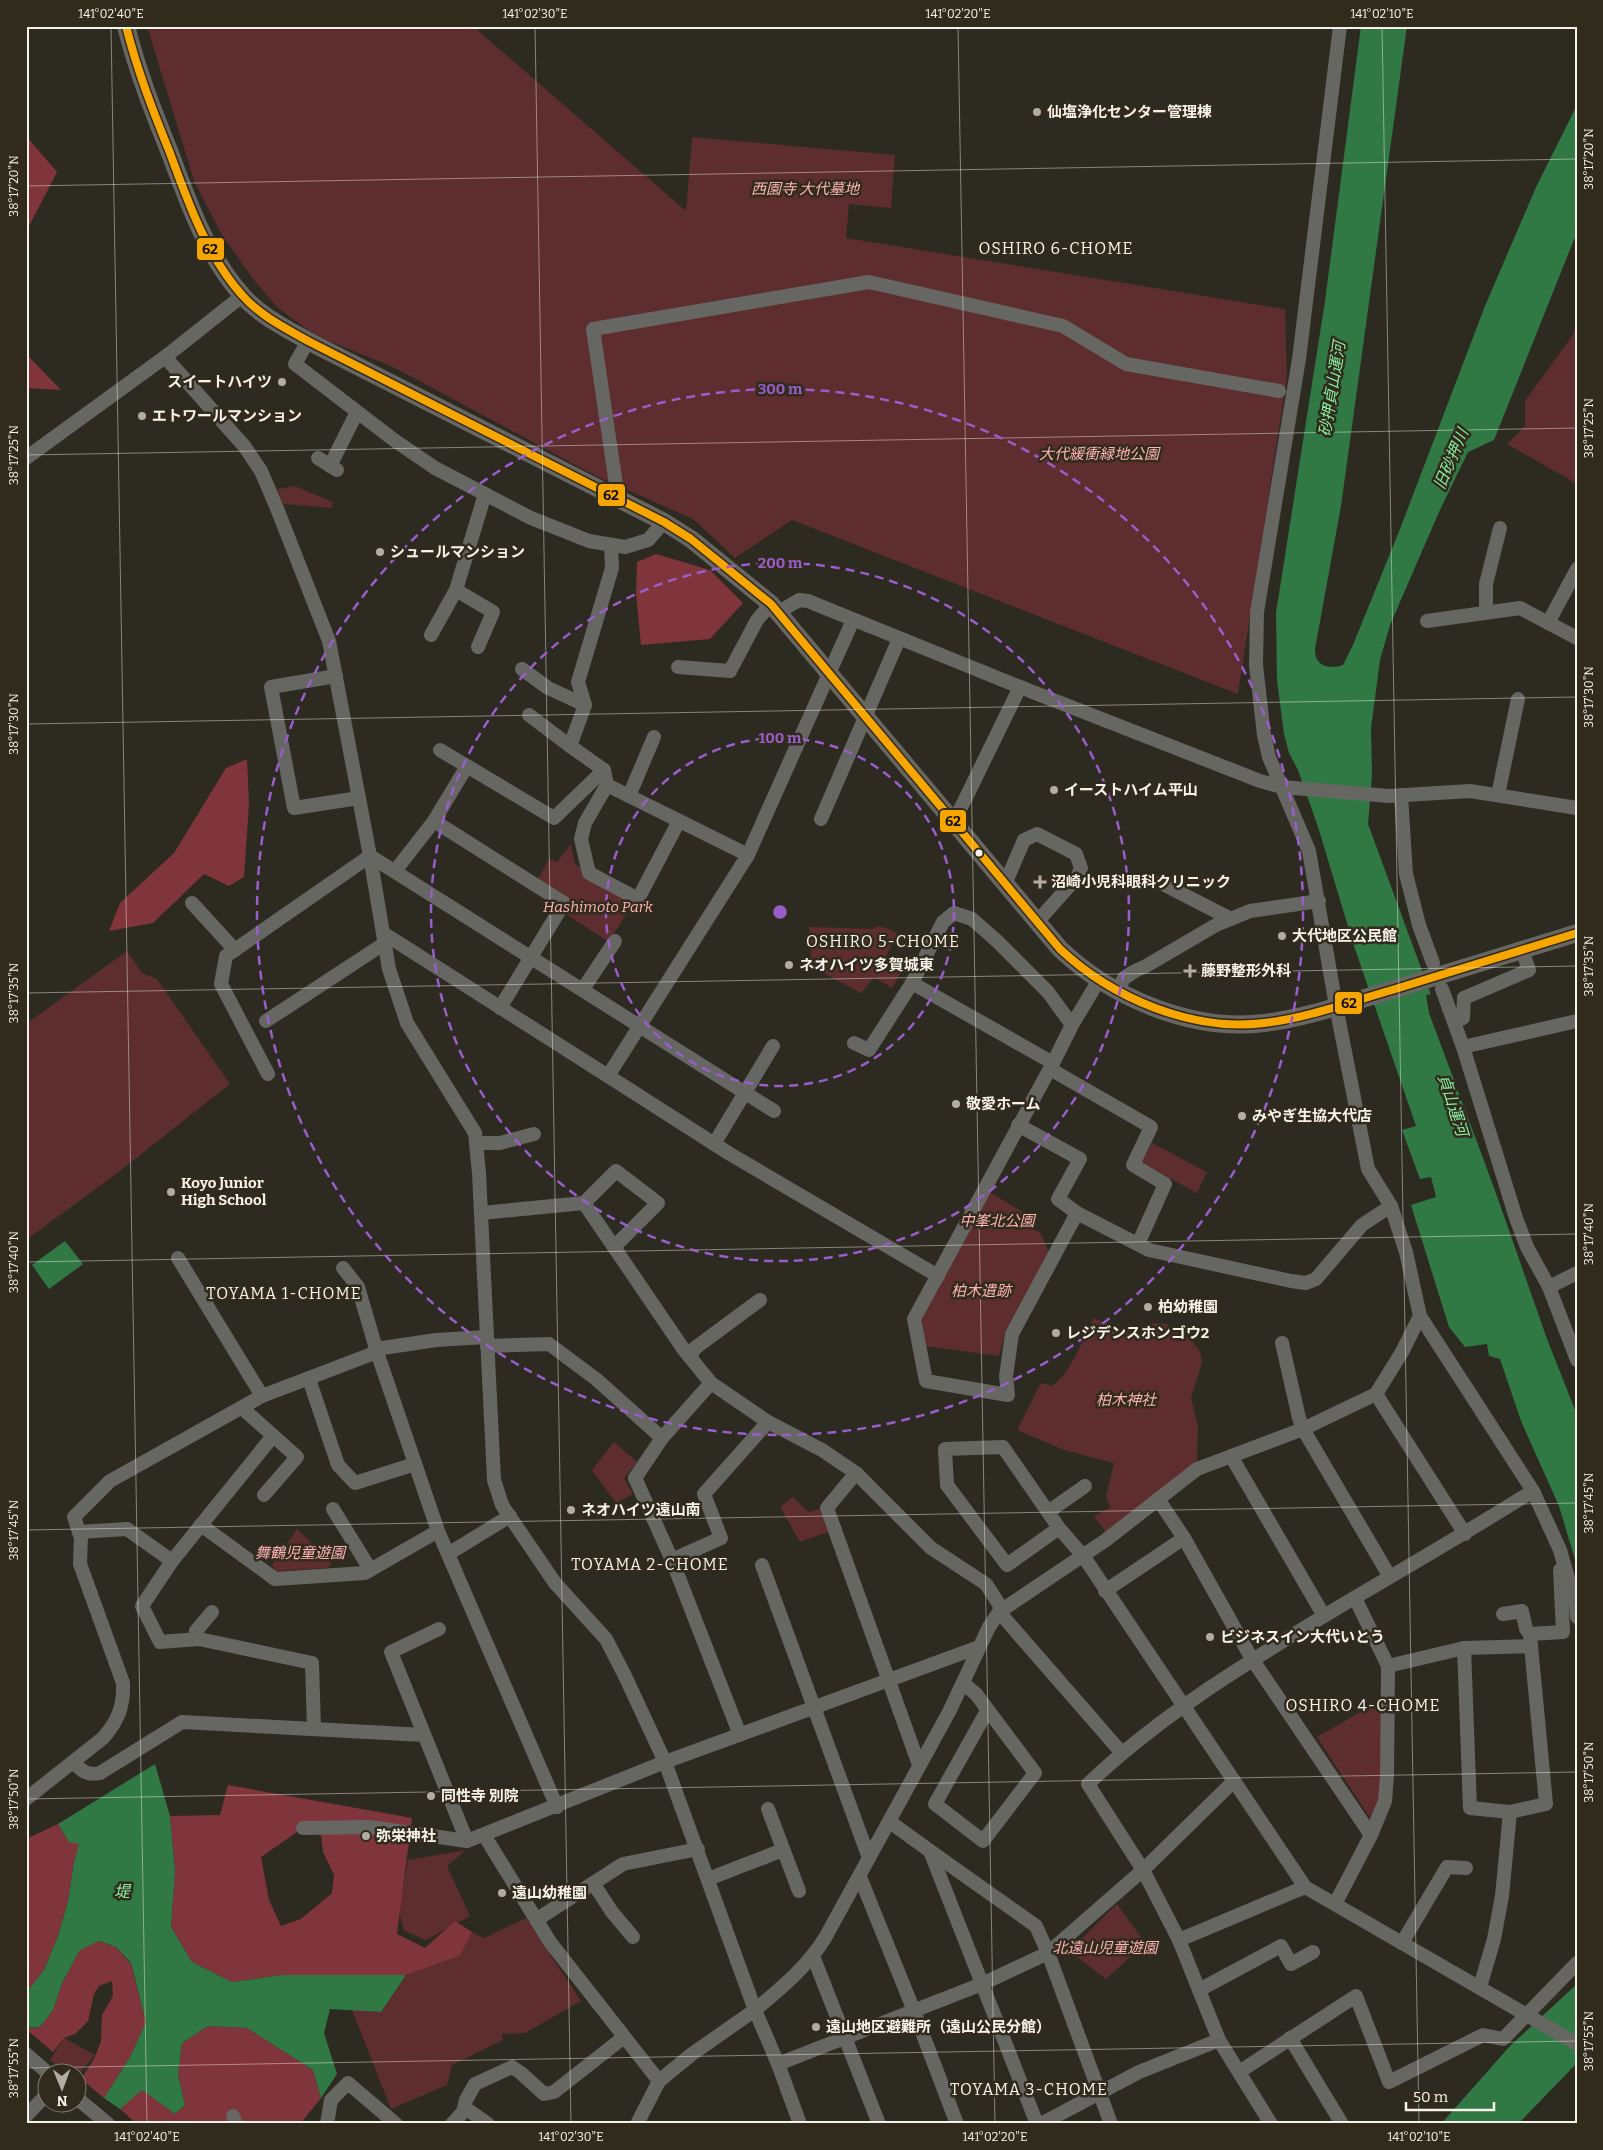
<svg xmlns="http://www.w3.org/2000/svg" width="1603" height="2150" viewBox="0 0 1603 2150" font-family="Bitter,'Noto Sans JP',serif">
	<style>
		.green { fill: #5d2d30 }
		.forest { fill: #80343c; fill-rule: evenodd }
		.water { fill: #317944 }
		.pier { fill: #2d2a22 }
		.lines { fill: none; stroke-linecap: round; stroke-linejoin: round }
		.minor { stroke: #666663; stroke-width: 14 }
		.major { stroke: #686662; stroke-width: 18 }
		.bus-1-casing { stroke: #312b1e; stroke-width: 11 }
		.bus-1 { stroke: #f7a600; stroke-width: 8 }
		.ticks { fill: none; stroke: #f7f3eb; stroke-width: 1; stroke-opacity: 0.45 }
		.ring { fill: none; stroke: #9a5eca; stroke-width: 2.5; stroke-dasharray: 9 6 }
		.poi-dot { fill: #b0ada5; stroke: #312b1e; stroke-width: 2 }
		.bus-dot { fill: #f7f3eb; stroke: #312b1e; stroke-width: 2 }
		.labels { text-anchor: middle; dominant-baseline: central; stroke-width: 5; stroke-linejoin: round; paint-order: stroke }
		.poi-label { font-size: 15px; font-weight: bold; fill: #f7f3eb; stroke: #312b1e; text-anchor: start }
		.park-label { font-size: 15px; font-style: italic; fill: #feb2b6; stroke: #312b1e }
		.neighbourhood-label { font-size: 16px; letter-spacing: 1px; fill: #f7f3eb; stroke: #312b1e }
		.water-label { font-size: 16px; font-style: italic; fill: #87ef9e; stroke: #312b1e }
		.centre { fill: #9a5eca; stroke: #312b1e; stroke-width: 2.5 }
		.ring-label { font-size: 15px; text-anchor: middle; font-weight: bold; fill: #9a5eca; stroke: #312b1e; stroke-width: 5; stroke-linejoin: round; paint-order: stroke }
		.line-badge { stroke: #312b1e; stroke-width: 2 }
		.pale-badge-label { font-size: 14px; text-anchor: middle; font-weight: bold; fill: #111 }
		.neatline { fill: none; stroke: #f7f3eb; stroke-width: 2 }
		.ticks-label { font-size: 12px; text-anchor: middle; fill: #f7f3eb }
	</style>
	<rect width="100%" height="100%" fill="#2d2a22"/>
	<g class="green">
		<path d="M147 26H473L686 211 692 137 895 155 891 208 849 204 846 238 1285 309 1287 377 1238 694 792 520 735 558 693 519 598 477 395 368 315 335 278 308 253 279 222 235 194 181Z"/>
		<path d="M1577 326V484L1507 444 1525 426V401L1572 336Z"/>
		<path d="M295 486 333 502 332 508 283 504 277 489Z"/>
		<path d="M571 844 575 864 634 901 609 942 566 914 570 906 536 883 549 859 557 862Z"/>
		<path d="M877 926 890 929 897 934 883 963 901 972 892 988 874 977 861 993 812 967 809 927 874 929Z"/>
		<path d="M127 951 142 973 157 979 230 1084 116 1174 26 1240V1024Z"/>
		<path d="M1152 1143 1207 1172 1197 1193 1142 1163Z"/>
		<path d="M988 1191 1024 1213 1020 1224 1040 1232 1049 1252 1006 1330 999 1356 925 1346 920 1319Z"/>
		<path d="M1094 1318 1131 1334 1141 1336 1153 1323 1166 1324 1193 1342 1200 1352 1202 1363 1191 1398 1198 1426 1197 1469 1110 1538 1094 1516 1110 1508 1106 1496 1114 1463 1064 1450 1017 1430 1041 1383 1052 1386C1074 1369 1081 1341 1094 1318Z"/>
		<path d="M614 1442 637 1462 624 1478 633 1494 616 1503 592 1470Z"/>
		<path d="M793 1497 808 1512 820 1509 828 1532 800 1542 780 1507Z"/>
		<path d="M297 1529 332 1563 327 1568 276 1571 272 1565Z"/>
		<path d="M1381 1700 1382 1797 1370 1818 1317 1737Z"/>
		<path d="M466 1850 447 1866 470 1916 426 1940 404 1931 399 1911 408 1860Z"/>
		<path d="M1117 1904 1145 1943 1106 1979 1069 1951Z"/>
		<path d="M526 1918 581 2001 525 2033 502 2034 503 2040 452 2065 447 2085 391 2109 352 2010 381 2012 406 1975 460 1956 472 1932 484 1938Z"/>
		<path d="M64 2038 95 2055 78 2075V2072H68L50 2060Z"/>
	</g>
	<g class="forest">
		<path d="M26 136 57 172 26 232Z"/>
		<path d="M26 354 61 390 26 388Z"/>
		<path d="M656 554 710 570 743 603 710 639 641 645 636 594 637 562Z"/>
		<path d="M247 759 249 804 244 877 229 886 204 874 153 923 109 931 120 903 174 853 226 768Z"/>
		<path d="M228 1785 412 1818 397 1934 425 1948 455 1921 472 1932 460 1956 406 1975H282L232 1982 192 1962 171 1927 175 1871 170 1816 220 1815ZM297 1832 321 1834 323 1852 334 1875 332 1893 301 1919 281 1926 269 1900 261 1857Z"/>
		<path d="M58 1824 69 1842 80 1843 74 1862 68 1901 58 1936 44 1970 26 1993V1839Z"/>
		<path d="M98 1941 116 1947 131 1964 146 2022 130 2057 104 2098 81 2079 94 2059 101 2041 102 2015 113 1996 112 1981 99 1986 94 1994 88 2021 75 2034 64 2038 53 2052 26 2029 40 2027 53 2010 62 1983 80 1950Z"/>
		<path d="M208 2026 247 2028 313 2070 321 2098 300 2124H137L120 2109 142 2089 175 2114 185 2105 178 2075 182 2043Z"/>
	</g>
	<g class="water">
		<path d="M1361 26H1407L1341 506 1315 649C1314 666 1329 670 1343 665L1353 645 1400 529 1485 306 1537 185 1577 105V232L1494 440 1468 452 1439 512 1390 625 1380 660 1371 728 1372 776 1368 824 1435 1006 1490 1176 1547 1339 1577 1415V1566L1559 1506 1521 1421 1500 1359 1489 1356 1487 1344 1465 1347 1449 1327 1411 1205 1436 1197 1431 1177 1420 1179 1402 1130 1416 1126 1354 946 1318 827 1298 770 1289 753 1284 734 1277 680 1276 613 1325 301Z"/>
		<path d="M65 1241 83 1264 49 1289 32 1265Z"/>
		<path d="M155 1764 170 1816 175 1871 171 1927 192 1962 232 1982 282 1975H406L381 2012 330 2009 324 2033 337 2074 321 2098 313 2070 247 2028 208 2026 182 2043 178 2075 185 2105 175 2114 142 2090 120 2109 104 2098 130 2057 146 2022 131 1963 116 1947 99 1941 80 1950 62 1983 53 2010 40 2027 26 2028V1993L44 1970 58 1936 68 1901 74 1862 79 1844 69 1842 58 1824Z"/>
		<path d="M1577 1984V2063L1518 2124H1441L1510 2046Z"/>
	</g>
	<path class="pier" d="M1434 994 1492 1175 1531 1287 1429 1013 1426 995Z"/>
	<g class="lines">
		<g class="minor">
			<path d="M1340 26 1299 359 1257 612 1256 665 1264 735 1269 757 1309 851 1336 1006 1368 1169 1391 1206 1406 1252 1420 1316 1533 1491 1560 1550 1576 1606 1577 1617"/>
			<path d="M308 341 295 364 394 440 435 468 531 518 589 541 625 547 648 540 664 522"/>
			<path d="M165 357 245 447 261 471 276 506 329 641 370 856 389 969 407 1023 475 1133 479 1173 494 1480 502 1505 555 1583 606 1639 625 1676 665 1762 755 2010 692 2054 659 2081 550 1942 484 1835"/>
			<path d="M26 458 165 357 242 296"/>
			<path d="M318 458 337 470"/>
			<path d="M330 466 357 412"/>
			<path d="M618 498 593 329 869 282 1063 326 1126 364 1279 391"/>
			<path d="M611 546 612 568 578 682 585 705 570 746 604 770 607 785 748 855"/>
			<path d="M456 590 493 612 478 647"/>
			<path d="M779 612 799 600 808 601 1020 687 1260 781 1282 787 1389 796 1470 791 1577 808"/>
			<path d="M1486 613V584L1500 528"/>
			<path d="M853 620 748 855 608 1076 730 1154 938 1276"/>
			<path d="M1427 621 1520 608 1577 638"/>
			<path d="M1548 623 1577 569"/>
			<path d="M431 635 456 590 485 494"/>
			<path d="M678 667 730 671 757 620 771 604"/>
			<path d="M522 669 548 688 585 705"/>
			<path d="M336 676 271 687 294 808 359 798"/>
			<path d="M529 715 570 746"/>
			<path d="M440 750 554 818 604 770"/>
			<path d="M467 766 434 821 564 903 500 1008"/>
			<path d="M607 785 585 823 581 839 589 873 638 899 679 821"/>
			<path d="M1401 795 1406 874 1419 925 1433 963"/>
			<path d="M1498 795 1518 699"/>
			<path d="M629 796 654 737"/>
			<path d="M821 819 899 639"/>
			<path d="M954 822 1020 687"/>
			<path d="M395 871 434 821"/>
			<path d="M1161 883 1231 919"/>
			<path d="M1005 884 1024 840 1037 834 1076 854 1081 868 1078 876 1037 922"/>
			<path d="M192 903 235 950"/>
			<path d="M383 933 608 1076"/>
			<path d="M583 989 615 941"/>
			<path d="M1442 989 1463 1047 1516 1218 1527 1247 1549 1287 1577 1360"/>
			<path d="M1118 990 1124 978 1135 971 1146 966 1216 925 1250 911 1319 901"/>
			<path d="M266 1021 385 943"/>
			<path d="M1454 1021 1463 1018 1464 998 1529 970 1522 950"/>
			<path d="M1072 1025 1048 992 997 941 972 919 954 913 943 922 912 983 1053 1063 1072 1025 1099 980"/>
			<path d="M854 1043 869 1050 912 983"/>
			<path d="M1463 1047 1577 1021"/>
			<path d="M1053 1063 914 1319 926 1381 1008 1395 1006 1376 1012 1334 1077 1213 1149 1250 1291 1281 1306 1283 1316 1279 1362 1225 1391 1206"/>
			<path d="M1050 1069 1151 1127 1133 1165 1165 1184 1138 1244"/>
			<path d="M268 1074 221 984 226 956 370 856 774 1111"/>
			<path d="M1018 1125 1080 1159 1058 1199 1077 1213"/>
			<path d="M476 1143H500L534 1134"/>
			<path d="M714 1144 773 1046"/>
			<path d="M584 1203 616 1171 658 1203 614 1247"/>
			<path d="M481 1213 584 1203 684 1350 711 1383 768 1422 822 1450 856 1473 931 1548 986 1584 1002 1609"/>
			<path d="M178 1258 262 1396"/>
			<path d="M343 1268 358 1287 377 1352 438 1531 557 1807"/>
			<path d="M1549 1287 1577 1273"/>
			<path d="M1282 1343 1299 1418 1303 1429 1390 1577"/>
			<path d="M487 1346 549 1344 596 1379 662 1438 711 1383"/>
			<path d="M376 1349 436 1340 487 1337"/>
			<path d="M690 1357 695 1348 760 1300"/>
			<path d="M309 1379 338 1465 355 1483 415 1464"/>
			<path d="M1376 1394 1465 1534"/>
			<path d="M242 1408 297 1457 264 1495"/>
			<path d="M662 1438 635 1478 672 1560 740 1735"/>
			<path d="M1231 1456 1324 1616"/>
			<path d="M856 1473 827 1508 919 1765"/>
			<path d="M1158 1499 1184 1538 1252 1659 1371 1835"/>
			<path d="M333 1509 370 1569"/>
			<path d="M1048 1512 1085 1486"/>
			<path d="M201 1525 273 1436"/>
			<path d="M1059 1528 1007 1565 947 1485 945 1449 1003 1447 1059 1528 1084 1557 1305 1887 1577 2044"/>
			<path d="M79 1532 127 1529 172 1561 201 1525 275 1579 365 1573 438 1531"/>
			<path d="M448 1554 510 1516"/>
			<path d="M672 1560 721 1538 704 1494 768 1422"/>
			<path d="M172 1561 142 1606 160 1642 199 1639 312 1663 314 1728"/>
			<path d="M762 1565 869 1858"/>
			<path d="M1105 1591 1184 1538"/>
			<path d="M999 1612 1121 1752"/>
			<path d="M1503 1614 1522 1611 1526 1629 1530 1634"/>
			<path d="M439 1629 391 1652 467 1841 665 1762 979 1647"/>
			<path d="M199 1639 196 1631 212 1612"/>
			<path d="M1531 1646 1530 1634 1563 1632 1560 1570"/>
			<path d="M1464 1648 1470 1808 1510 1812"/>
			<path d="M1388 1666 1464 1648 1531 1646 1546 1804 1510 1812 1502 1896 1494 1939 1480 1987"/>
			<path d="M964 1684 976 1694 1035 1773 983 1841 935 1804 987 1711"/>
			<path d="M73 1762C82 1771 87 1776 100 1773L182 1722 424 1735"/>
			<path d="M26 1799 103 1738C118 1721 124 1706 123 1683L80 1564 81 1538 74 1517 110 1481 262 1396 377 1352"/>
			<path d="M768 1809 799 1891"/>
			<path d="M890 1822 930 1851 1037 2124"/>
			<path d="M303 1828 369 1827 467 1841"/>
			<path d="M930 1851 1036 1926 1048 1953 1111 2124"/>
			<path d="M860 1877 914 2011 957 2124"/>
			<path d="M708 1879 783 1850"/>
			<path d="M593 1883 612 1912 633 1937"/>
			<path d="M1335 1904 1371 1835 1385 1801 1387 1776 1388 1666 1355 1598"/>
			<path d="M536 1920 623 1864 698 1849"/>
			<path d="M1179 1940 1305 1887"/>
			<path d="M1402 1943 1447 1867 1466 1868"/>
			<path d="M813 1956 879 2124"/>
			<path d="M1199 1990 1281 1946 1291 1964 1313 1952"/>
			<path d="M1290 2038 1342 2124"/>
			<path d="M1219 2040 1271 2124"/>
			<path d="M26 2054 48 2073"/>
			<path d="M778 2064 982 1984 1048 1953 1143 1870 1234 1781"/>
			<path d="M1239 2072 1356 1996 1389 2082 1483 2035 1503 2039 1577 1963"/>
			<path d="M78 2099 108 2124"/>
			<path d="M463 2112 468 2110 488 2124"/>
			<path d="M26 2116 48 2093"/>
			<path d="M233 2116 236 2124"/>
			<path d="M327 2124 331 2100 348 2083 396 2124"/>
			<path d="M452 2124 463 2112 466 2100 475 2084 512 2067 521 2073 544 2094 554 2092 624 2037"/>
			<path d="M637 2124 659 2081"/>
			<path d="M800 2124 778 2064 755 2010C781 1988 807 1967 825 1938L949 1712 989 1627 999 1612 1106 1540 1197 1469 1303 1429 1376 1394 1402 1352 1420 1316"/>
			<path d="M1041 2124 1139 2072 1219 2040 1179 1940 1143 1870 1088 1784C1167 1709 1261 1654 1354 1598 1414 1563 1474 1528 1533 1491"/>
		</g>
		<path class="major" d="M126 26C137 70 153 111 170 153 188 202 207 256 242 295 259 315 285 328 308 341L664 522 691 539 771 604 1060 949C1112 998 1192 1032 1264 1023 1307 1018 1350 1002 1392 990 1454 971 1515 952 1577 933"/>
		<defs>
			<path id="bus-1" d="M126 26C137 70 153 111 170 153 188 202 207 256 242 295 259 315 285 328 308 341L664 522 691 539 771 604 1060 949C1112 998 1192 1032 1264 1023 1307 1018 1350 1002 1392 990 1454 971 1515 952 1577 933"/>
		</defs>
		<use href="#bus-1" class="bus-1-casing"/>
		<use href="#bus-1" class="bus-1"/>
	</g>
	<path class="ticks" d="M111 26 147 2124M535 26 571 2124M958 26 995 2124M1382 26 1419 2124M26 186 1577 159M26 455 1577 428M26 724 1577 697M26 993 1577 966M26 1262 1577 1234M26 1530 1577 1503M26 1799 1577 1772M26 2068 1577 2041"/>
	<g class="ring">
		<circle cx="780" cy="912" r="174"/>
		<circle cx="780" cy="912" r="349"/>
		<circle cx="780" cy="912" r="523"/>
	</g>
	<g class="poi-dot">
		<circle cx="1037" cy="112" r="5"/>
		<circle cx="282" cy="382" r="5"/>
		<circle cx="142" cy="416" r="5"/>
		<circle cx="380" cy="552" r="5"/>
		<circle cx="1054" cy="790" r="5"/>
		<path d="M1037.5 874.5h5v5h5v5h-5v5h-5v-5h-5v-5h5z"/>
		<circle cx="1282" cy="936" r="5"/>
		<circle cx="789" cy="965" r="5"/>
		<path d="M1187.5 963.5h5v5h5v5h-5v5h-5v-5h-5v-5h5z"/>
		<circle cx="956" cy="1104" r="5"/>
		<circle cx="1242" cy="1116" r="5"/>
		<circle cx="171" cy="1192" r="5"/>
		<circle cx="1148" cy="1307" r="5"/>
		<circle cx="1056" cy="1333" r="5"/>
		<circle cx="571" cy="1510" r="5"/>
		<circle cx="1210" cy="1637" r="5"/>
		<circle cx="431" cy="1796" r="5"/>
		<circle cx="366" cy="1836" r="5"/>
		<circle cx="502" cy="1893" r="5"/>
		<circle cx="816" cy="2027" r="5"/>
	</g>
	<circle class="bus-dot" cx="979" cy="853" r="4.5"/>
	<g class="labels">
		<g class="poi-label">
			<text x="1047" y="112">仙塩浄化センター管理棟</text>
			<text x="272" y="382" text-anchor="end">スイートハイツ</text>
			<text x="152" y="416">エトワールマンション</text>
			<text x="390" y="552">シュールマンション</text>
			<text x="1064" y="790">イーストハイム平山</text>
			<text x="1051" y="882">沼崎小児科眼科クリニック</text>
			<text x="1292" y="936">大代地区公民館</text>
			<text x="799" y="965">ネオハイツ多賀城東</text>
			<text x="1201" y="971">藤野整形外科</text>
			<text x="966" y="1104">敬愛ホーム</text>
			<text x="1252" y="1116">みやぎ生協大代店</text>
			<text x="181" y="1183">Koyo Junior<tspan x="181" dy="17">High School</tspan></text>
			<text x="1158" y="1307">柏幼稚園</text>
			<text x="1066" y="1333">レジデンスホンゴウ2</text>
			<text x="581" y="1510">ネオハイツ遠山南</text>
			<text x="1220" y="1637">ビジネスイン大代いとう</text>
			<text x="441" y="1796">同性寺 別院</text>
			<text x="376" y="1836">弥栄神社</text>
			<text x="512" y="1893">遠山幼稚園</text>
			<text x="826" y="2027">遠山地区避難所（遠山公民分館）</text>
		</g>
		<g class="park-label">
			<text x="805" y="189">西園寺 大代墓地</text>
			<text x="1099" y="454">大代緩衝緑地公園</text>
			<text x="598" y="907">Hashimoto Park</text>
			<text x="997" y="1221">中峯北公園</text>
			<text x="981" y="1291">柏木遺跡</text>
			<text x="1126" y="1400">柏木神社</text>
			<text x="300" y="1553">舞鶴児童遊園</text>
			<text x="1105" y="1948">北遠山児童遊園</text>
		</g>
		<g class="neighbourhood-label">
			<text x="1056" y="248">OSHIRO 6-CHOME</text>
			<text x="883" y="941">OSHIRO 5-CHOME</text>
			<text x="284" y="1293">TOYAMA 1-CHOME</text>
			<text x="650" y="1564">TOYAMA 2-CHOME</text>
			<text x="1363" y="1705">OSHIRO 4-CHOME</text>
			<text x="1029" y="2089">TOYAMA 3-CHOME</text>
		</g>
		<g class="water-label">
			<text transform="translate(1332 389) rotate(-81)">砂押貞山運河</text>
			<text transform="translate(1451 459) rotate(-67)">旧砂押川</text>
			<text transform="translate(1453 1105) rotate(72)">貞山運河</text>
			<text x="122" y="1891">堤</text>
		</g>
	</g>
	<circle cx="780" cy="912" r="8" class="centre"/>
	<g class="ring-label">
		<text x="780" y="394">300 m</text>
		<text x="780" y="568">200 m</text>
		<text x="780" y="743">100 m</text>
	</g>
	<g class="line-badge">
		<rect x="196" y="237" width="29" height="24" rx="5" fill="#f7a600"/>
		<rect x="597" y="483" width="29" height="24" rx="5" fill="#f7a600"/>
		<rect x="939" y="809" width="28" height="24" rx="5" fill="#f7a600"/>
		<rect x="1334" y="991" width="29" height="24" rx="5" fill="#f7a600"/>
	</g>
	<g class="pale-badge-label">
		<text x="210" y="254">62</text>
		<text x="611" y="500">62</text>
		<text x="953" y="826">62</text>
		<text x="1349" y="1008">62</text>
	</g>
	<rect width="1603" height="2150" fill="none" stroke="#312b1e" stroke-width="55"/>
	<g transform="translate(62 2088) rotate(179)"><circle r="24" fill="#312b1e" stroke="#807b70"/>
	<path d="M0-4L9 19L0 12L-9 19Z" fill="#b0ada5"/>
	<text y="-8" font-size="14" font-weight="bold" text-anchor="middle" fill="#f7f3eb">N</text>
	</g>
	<path d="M1406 2102v8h88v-8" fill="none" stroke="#f7f3eb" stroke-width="2.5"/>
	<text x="1413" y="2102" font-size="15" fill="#f7f3eb" stroke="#312b1e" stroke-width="4" paint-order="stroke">50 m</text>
	<rect x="28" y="28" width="1548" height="2094" class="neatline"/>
	<g class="ticks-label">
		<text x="111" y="18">141°02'40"E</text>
		<text x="535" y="18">141°02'30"E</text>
		<text x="958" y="18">141°02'20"E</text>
		<text x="1382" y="18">141°02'10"E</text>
		<text transform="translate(1589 159) rotate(-90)" y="4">38°17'20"N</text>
		<text transform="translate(14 186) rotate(-90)" y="4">38°17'20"N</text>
		<text transform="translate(1589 428) rotate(-90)" y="4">38°17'25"N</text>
		<text transform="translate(14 455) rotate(-90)" y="4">38°17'25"N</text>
		<text transform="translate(1589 697) rotate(-90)" y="4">38°17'30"N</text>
		<text transform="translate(14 724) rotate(-90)" y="4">38°17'30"N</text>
		<text transform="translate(1589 966) rotate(-90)" y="4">38°17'35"N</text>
		<text transform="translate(14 993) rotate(-90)" y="4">38°17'35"N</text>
		<text transform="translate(1589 1234) rotate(-90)" y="4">38°17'40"N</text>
		<text transform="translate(14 1262) rotate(-90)" y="4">38°17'40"N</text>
		<text transform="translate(1589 1503) rotate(-90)" y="4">38°17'45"N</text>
		<text transform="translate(14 1530) rotate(-90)" y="4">38°17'45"N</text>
		<text transform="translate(1589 1772) rotate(-90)" y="4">38°17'50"N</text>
		<text transform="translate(14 1799) rotate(-90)" y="4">38°17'50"N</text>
		<text transform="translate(1589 2041) rotate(-90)" y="4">38°17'55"N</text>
		<text transform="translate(14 2068) rotate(-90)" y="4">38°17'55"N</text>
		<text x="147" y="2141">141°02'40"E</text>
		<text x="571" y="2141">141°02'30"E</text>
		<text x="995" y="2141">141°02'20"E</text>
		<text x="1419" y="2141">141°02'10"E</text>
	</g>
</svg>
